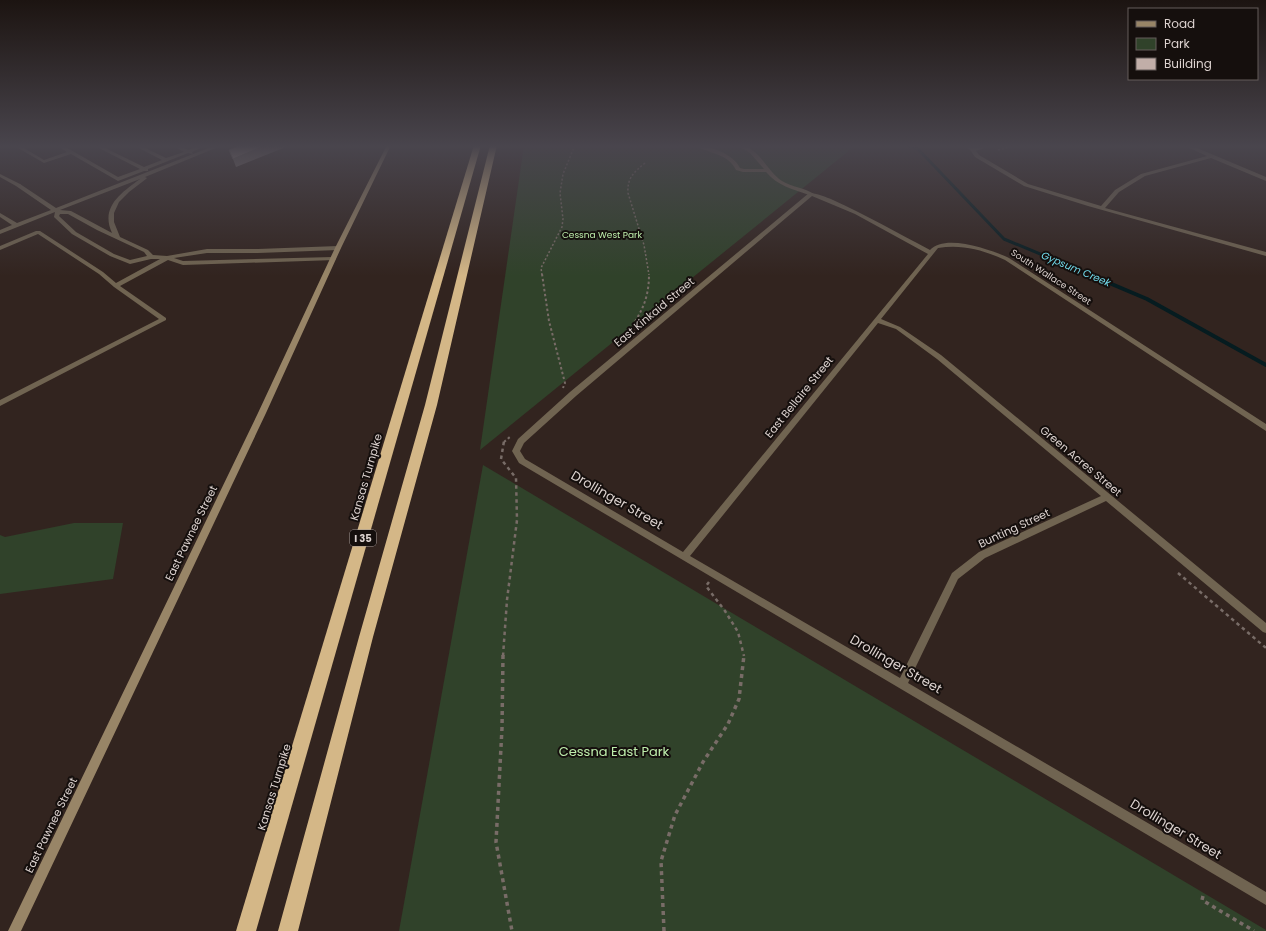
<svg xmlns="http://www.w3.org/2000/svg" width="1266" height="931" viewBox="0 0 1266 931" font-family="Poppins,sans-serif">
	<style>
		.green { fill: #30422a }
		.lines { fill: none; stroke-linecap: round; stroke-linejoin: round }
		.stream-far1 { stroke: #061c20; stroke-width: 3 }
		.stream { stroke: #061c20; stroke-width: 4 }
		.path-far3 { stroke: #786c67; stroke-width: 1.5; stroke-dasharray: 2 2; stroke-linecap: butt }
		.path-far2 { stroke: #786c67; stroke-width: 2; stroke-dasharray: 2.5 2.5; stroke-linecap: butt }
		.path-far1 { stroke: #786c67; stroke-width: 2.5; stroke-dasharray: 3.5 3.5; stroke-linecap: butt }
		.path { stroke: #786c67; stroke-width: 3.5; stroke-dasharray: 4 4; stroke-linecap: butt }
		.service { fill: #706451; fill-rule: evenodd }
		.minor { fill: #706451; fill-rule: evenodd }
		.secondary { fill: #988567; fill-rule: evenodd }
		.motorway { fill: #d4b787; fill-rule: evenodd }
		.shaded-wall { fill: #877a76 }
		.building { fill: #c1aea8; stroke: #877a76 }
		.labels { text-anchor: middle; dominant-baseline: central; stroke-width: 4; stroke-linejoin: round; paint-order: stroke }
		.far-park-label { font-size: 9px; fill: #beeeac; stroke: #150f0d }
		.far-street-label { font-size: 9px; fill: #ddd3d0; stroke: #150f0d }
		.far-water-label { font-size: 10px; font-style: italic; fill: #72ddee; stroke: #150f0d }
		.shield { fill: #150f0d; stroke: #a19896; stroke-width: 1 }
		.shield-label { font-size: 10px; font-weight: bold; fill: #ddd3d0 }
		.street-label { font-size: 11px; fill: #ddd3d0; stroke: #150f0d }
		.near-street-label { font-size: 13px; fill: #ddd3d0; stroke: #150f0d }
		.near-park-label { font-size: 13px; fill: #beeeac; stroke: #150f0d }
	</style>
	<rect width="100%" height="100%" fill="#32241f"/>
	<g class="green">
		<path d="M524 145H856L480 450Z"/>
		<path d="M483 465 1266 930V931H399Z"/>
		<path d="M74 523H123L113 579 0 594V535L5 537Z"/>
	</g>
	<g class="lines">
		<path class="stream-far1" d="M908 145 918 149 1004 239 1091 275"/>
		<path class="stream" d="M1088 274 1147 299 1266 365"/>
		<g class="path-far3">
			<path d="M998 150 1017 145"/>
			<path d="M645 163C634 172 627 178 628 193L644 245 649 275"/>
			<path d="M542 275 541 268 562 227 563 219 560 193 563 174 575 145"/>
		</g>
		<g class="path-far2">
			<path d="M542 274 549 321 565 383 563 388"/>
			<path d="M627 334C641 313 649 300 649 274"/>
			<path d="M504 442 511 436"/>
		</g>
		<g class="path-far1">
			<path d="M1178 573 1266 648"/>
			<path d="M709 582 706 586 725 611 738 632 744 656"/>
			<path d="M503 656 507 600 517 520 516 478 501 459 504 441"/>
		</g>
		<g class="path">
			<path d="M503 655 502 728 496 842 512 931"/>
			<path d="M1203 896 1202 900 1254 931"/>
			<path d="M664 931 661 861 675 815 703 762 728 724 739 699 744 655"/>
		</g>
		<g class="service">
			<path d="M13 145H19L44 160 67 152 56 145H62L118 177 140 169 93 145H99L144 167 162 160 133 145H139L166 158 184 152 172 145H178L188 150 200 145H207L192 152 193 154 188 153 148 169V171H144L118 181 71 154 44 163Z"/>
			<path d="M216 145H223L145 177 147 178 146 179 129 192 119 202 114 213V222L120 237 148 250 153 255 167 256 207 249H258L338 246 341 248 338 250 258 253H207L174 258 183 261 333 257 336 259 335 260 183 265 168 260 120 286 166 318V320L0 406V400L159 319 114 287 99 274 38 234 0 250V246L36 231H40L103 272 116 283 160 259H151L130 264 110 256 72 234 54 217 55 212 0 234V230L12 225 0 217V213L17 223 51 210 16 186V184H20L56 208ZM140 179C121 193 100 207 112 233L71 211 60 210ZM60 214H68L97 230 144 252 147 256 130 260 114 254 76 232 59 216Z"/>
			<path d="M694 145C708 145 734 154 740 168L744 169H764L750 153 737 145C759 145 766 171 782 181 792 187 805 188 814 194L809 195C792 189 778 186 766 172H743L736 170C728 153 709 154 694 145Z"/>
		</g>
		<g class="minor">
			<path d="M964 145H969L974 148 985 145H993L976 151 979 155 1028 184 1101 206 1115 190 1141 174 1207 156 1183 145H1190L1266 177V181L1211 158 1145 176 1119 192 1105 208 1266 252V256L1088 206 1024 186 975 157 971 151Z"/>
			<path d="M0 174 20 184 21 185 16 186 0 177Z"/>
			<path d="M809 193C817 193 826 197 833 200 866 215 898 233 930 250 945 233 992 250 1009 258L1266 424V431L1005 260C983 250 962 244 938 248L881 319 900 327 941 355 1266 623V633L1263 632 1106 501 985 558 958 579 908 683 1266 892V905L519 463 512 451 518 439 570 392ZM812 196 855 214 928 254 683 552 525 459 520 451 524 443 576 396ZM878 323 896 329 937 359 1101 496 979 552 952 573 900 678 690 556Z"/>
		</g>
		<path class="secondary" d="M387 145H391L341 248 266 413 21 931H8L258 413 335 248Z"/>
		<g class="motorway">
			<path d="M474 145H481L256 931H236Z"/>
			<path d="M490 145H497L437 405 373 637 298 931H278L359 637 425 405Z"/>
		</g>
	</g>
	<path class="shaded-wall" d="M266 145H286V147L236 167 233 159Z"/>
	<path class="building" d="M240 145H266L233 159 229 150Z"/>
	<linearGradient id="sky" x2="0" y2="1"><stop stop-color="#1c1411"/><stop offset="0.53" stop-color="#49454d"/><stop offset="1" stop-color="#49454d" stop-opacity="0"/></linearGradient>
	<rect width="1266" height="276" fill="url(#sky)"/>
	<g class="labels">
		<g class="far-park-label">
			<text x="602" y="235">Cessna West Park</text>
		</g>
		<g class="far-street-label">
			<text transform="translate(1051 277) rotate(33)">South Wallace Street</text>
		</g>
		<g class="far-water-label">
			<text transform="translate(1076 269) rotate(23)">Gypsum Creek</text>
		</g>
		<rect class="shield" x="350" y="530" width="26" height="16" rx="3"/>
		<g class="shield-label">
			<text x="363" y="538">I 35</text>
		</g>
		<g class="street-label">
			<text transform="translate(654 312) rotate(-40)">East Kinkaid Street</text>
			<text transform="translate(799 397) rotate(-51)">East Bellaire Street</text>
			<text transform="translate(1081 461) rotate(40)">Green Acres Street</text>
			<text transform="translate(366 477) rotate(-74)">Kansas Turnpike</text>
			<text transform="translate(1014 528) rotate(-25)">Bunting Street</text>
			<text transform="translate(191 533) rotate(-64)">East Pawnee Street</text>
			<text transform="translate(274 787) rotate(-73)">Kansas Turnpike</text>
			<text transform="translate(51 825) rotate(-64)">East Pawnee Street</text>
		</g>
		<g class="near-street-label">
			<text transform="translate(617 500) rotate(30)">Drollinger Street</text>
			<text transform="translate(896 664) rotate(30)">Drollinger Street</text>
			<text transform="translate(1176 829) rotate(31)">Drollinger Street</text>
		</g>
		<g class="near-park-label">
			<text x="614" y="751">Cessna East Park</text>
		</g>
	</g>
	<rect x="1128" y="8" width="130" height="72" fill="#150f0d" stroke="#655d5b"/>
	<rect x="1136" y="21" width="20" height="6" fill="#988567" stroke="#655d5b"/>
	<text x="1164" y="28" font-size="12" fill="#ddd3d0">Road</text>
	<rect x="1136" y="38" width="20" height="12" fill="#30422a" stroke="#655d5b"/>
	<text x="1164" y="48" font-size="12" fill="#ddd3d0">Park</text>
	<rect x="1136" y="58" width="20" height="12" fill="#c1aea8" stroke="#655d5b"/>
	<text x="1164" y="68" font-size="12" fill="#ddd3d0">Building</text>
</svg>
